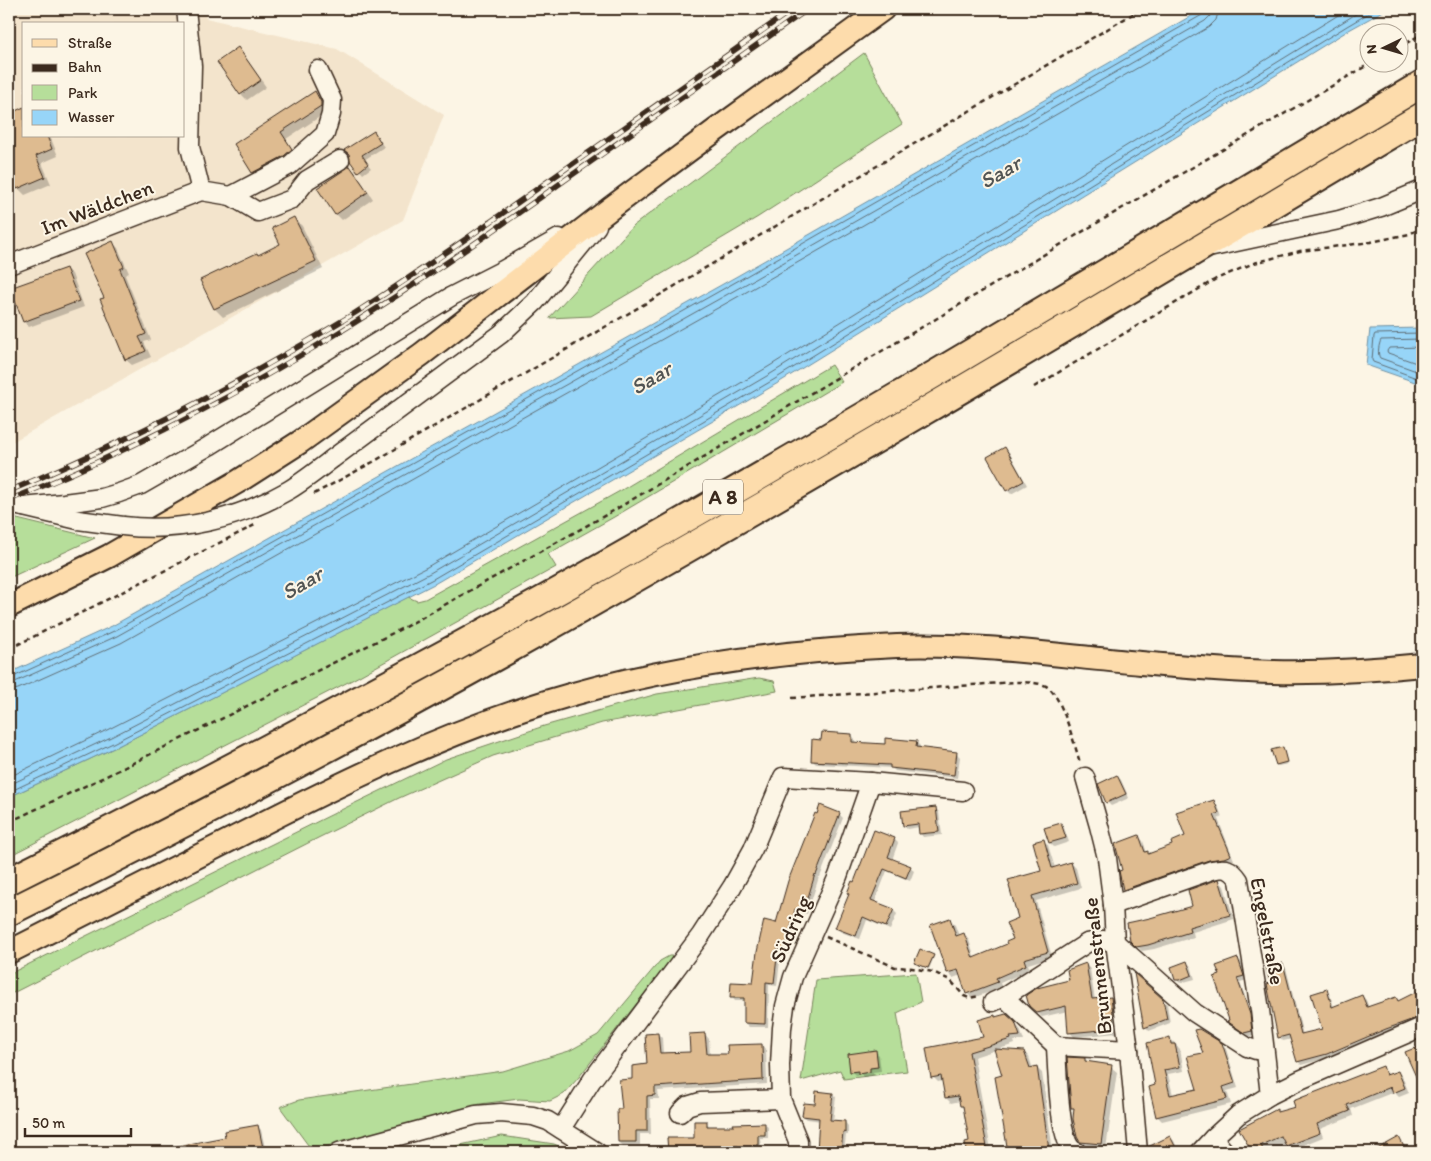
<svg xmlns="http://www.w3.org/2000/svg" width="1431" height="1161" viewBox="0 0 1431 1161" font-family="Itim,sans-serif">
	<style>
		.built { fill: #f3e4cc; fill-rule: evenodd }
		.green { fill: #b6de9a; stroke: #78845c }
		.water { fill: #97d5f8; stroke: #7291a1 }
		.shadow { fill: #0003; fill-rule: evenodd }
		.lines { fill: none; stroke-linecap: round; stroke-linejoin: round }
		.shore { stroke: #606e75; stroke-width: 1 }
		.building { fill: #debb90; stroke: #3b2a1e }
		.minor-casing { stroke: #3b2a1e; stroke-width: 21 }
		.major-casing { stroke: #3b2a1e; stroke-width: 26 }
		.highway-casing { stroke: #3b2a1e; stroke-width: 30 }
		.path { stroke: #3b2a1e; stroke-width: 2.5; stroke-dasharray: 5 4; stroke-linecap: butt }
		.minor { stroke: #fcf5e5; stroke-width: 18 }
		.major { stroke: #fddcac; stroke-width: 22 }
		.highway { stroke: #fddcac; stroke-width: 26 }
		.rail-casing { stroke: #3b2a1e; stroke-width: 5.5 }
		.rail { stroke: #fcf5e5; stroke-width: 4; stroke-dasharray: 11; stroke-linecap: butt }
		.minor-bridge-casing { stroke: #3b2a1e; stroke-width: 21; stroke-linecap: butt }
		.minor-bridge { stroke: #fcf5e5; stroke-width: 18 }
		.labels { text-anchor: middle; dominant-baseline: central; stroke-width: 4; stroke-linejoin: round; paint-order: stroke }
		.shield { fill: #fcf5e5; stroke: #75675a; stroke-width: 1 }
		.shield-label { font-size: 20px; font-weight: bold; fill: #3b2a1e }
		.street-label { font-size: 21px; fill: #3b2a1e; stroke: #fcf5e5 }
		.water-label { font-size: 22px; font-style: italic; fill: #525554; stroke: #fcf5e5 }
	</style>
	<rect width="100%" height="100%" fill="#fcf5e5"/>
	<filter id="ink" filterUnits="userSpaceOnUse"><feTurbulence type="fractalNoise" baseFrequency=".02" numOctaves="2"/><feDisplacementMap in="SourceGraphic" scale="10" xChannelSelector="R" yChannelSelector="G"/><feConvolveMatrix kernelMatrix="1 2 1 2 8 2 1 2 1" color-interpolation-filters="sRGB"/></filter>
	<g filter="url(#ink)">
		<path class="built" d="M9 9H204L206 18 337 49 444 115 403 220 12 442H9ZM24 24H184V136H24Z"/>
		<g class="green">
			<path d="M864 53 902 124 758 217 591 316 549 318 633 226Z"/>
			<path d="M831 365 842 382 614 517 548 554 556 567 352 680 9 856V797L116 747 408 597 417 601 425 599 620 491Z"/>
			<path d="M9 517 95 538 9 578Z"/>
			<path d="M759 678 774 681 777 691 602 723 493 756 399 798 318 838 9 995V974L349 806 446 759 544 726 657 694Z"/>
			<path d="M669 956H674L579 1077 564 1094 550 1101 519 1099 480 1104 314 1150 308 1145 280 1107 299 1100 503 1071 569 1051 598 1035 660 961Z"/>
			<path d="M916 973 921 1002 897 1013 907 1071 844 1079 840 1070 801 1081 816 980Z"/>
			<path d="M502 1136 554 1144 572 1152H428Z"/>
		</g>
		<g class="water">
			<path d="M1203 9H1387L1349 30 778 383 436 583 116 747 9 797V673L112 626 739 275Z"/>
			<path d="M1422 328V385L1412 381 1366 365 1370 329Z"/>
		</g>
		<g class="shadow">
			<path d="M237 49 244 55 266 87 247 100 241 94 218 62Z"/>
			<path d="M314 93 321 99 327 109V112L286 139 297 156 259 178 253 172 235 144Z"/>
			<path d="M24 108V136H50L58 156 42 163 51 184 25 195 18 188 9 170V115Z"/>
			<path d="M374 133 384 147 364 160 371 168 363 174 352 161Z"/>
			<path d="M350 167 356 173 373 199 342 220 336 214Z"/>
			<path d="M294 218 302 226 323 269 223 317 215 309 202 280 258 256 282 245Z"/>
			<path d="M112 242 118 248 129 273 125 275 151 340 144 342 151 357 132 365 126 360 101 300 105 298Z"/>
			<path d="M66 269 72 274 84 307 29 327 24 322Z"/>
			<path d="M1005 448 1009 452 1027 485 1011 494 1007 490 989 458Z"/>
			<path d="M852 735 855 739V744L886 746 916 742 920 746V749L956 753 960 757 957 778 895 771 892 768 816 764 812 760 822 741Z"/>
			<path d="M1283 748 1288 764 1278 766 1277 765Z"/>
			<path d="M1117 776 1121 780 1129 798 1111 806 1107 802Z"/>
			<path d="M1214 802 1218 806 1222 817 1218 819 1234 860 1128 894 1124 890 1121 872 1124 871 1139 837 1143 841 1147 853 1150 855 1173 846 1187 837Z"/>
			<path d="M936 809 939 812 942 835 923 837 920 833 919 827 907 829 904 826Z"/>
			<path d="M839 814 843 818 820 877H819L807 914 799 912 789 954 781 952 777 986 769 985 768 1027H749L745 1023V1001H735L732 997 754 984 777 924Z"/>
			<path d="M1061 824 1064 828 1069 842 1054 847 1050 843 1046 829Z"/>
			<path d="M894 839 898 843 892 860 910 868 914 871 910 881 887 871 875 902 893 910 897 914 890 930 867 920 860 939 841 932 837 928 855 884Z"/>
			<path d="M1043 840 1048 845 1055 868 1071 863 1076 868 1081 888 1036 901 1052 957 1028 964 1030 970 1000 983 1002 988 972 998 967 993 961 975 953 978 948 973 950 920 955 925 959 936 964 935 969 940 975 959 1009 944 1014 940 1020 919 1043 872Z"/>
			<path d="M1219 881 1224 886 1234 919 1193 932 1194 937 1154 949 1142 951 1132 941 1194 907Z"/>
			<path d="M933 956 934 957 929 969 917 964Z"/>
			<path d="M1238 959 1242 963 1247 980 1240 982 1253 1019 1255 1035 1249 1036 1229 1022 1231 1021 1221 976Z"/>
			<path d="M1187 963 1191 966 1195 979 1180 983 1176 979Z"/>
			<path d="M1282 964 1286 968 1303 1035 1324 1030 1326 991 1330 995 1334 1007 1362 996 1366 1000 1369 1008 1396 998 1399 1001 1422 990V1020L1331 1057 1301 1065 1298 1061 1292 1039 1283 1041 1280 1037 1271 984Z"/>
			<path d="M1086 965 1090 969 1095 1000 1111 998 1116 1003 1118 1033 1074 1037 1070 1032 1068 1011 1042 1017 1030 1005 1071 980Z"/>
			<path d="M1162 1000 1167 1004 1170 1023 1149 1031 1146 1027Z"/>
			<path d="M1006 1015 1020 1029 1024 1041H1014L1015 1044 996 1050 1024 1052 1029 1057 1033 1069 1037 1068 1042 1073 1053 1152H967L966 1143 970 1142 965 1110 961 1106 960 1101 951 1103 946 1098 943 1081 938 1082 933 1077 984 1038 996 1018ZM996 1050 1004 1076 1008 1147 991 1150 974 1057Z"/>
			<path d="M658 1034 662 1038 663 1054 691 1053 705 1034 709 1039 710 1056 729 1055 762 1045 766 1050 767 1084 658 1091 659 1099H650L651 1134H640V1145L623 1146 619 1142 623 1111 634 1080 648 1066Z"/>
			<path d="M1170 1038 1180 1049 1184 1071 1168 1074 1173 1095 1199 1090 1204 1054 1221 1044 1226 1049 1238 1088 1227 1091 1231 1104 1162 1121 1157 1116 1156 1086Z"/>
			<path d="M875 1051 879 1055 881 1071 873 1072 874 1075 863 1077 861 1074 855 1075 851 1071Z"/>
			<path d="M1085 1059 1088 1063 1111 1067 1117 1072 1106 1149 1087 1147 1081 1141 1075 1110 1072 1107Z"/>
			<path d="M1382 1068 1387 1072 1388 1076 1398 1072 1402 1076 1409 1093 1399 1097 1394 1092 1351 1109 1353 1116 1320 1129 1323 1137 1298 1147 1301 1152H1250L1253 1151 1276 1110 1279 1113 1296 1108Z"/>
			<path d="M832 1094 836 1097 833 1121 845 1122 848 1126V1135H846L844 1152H818L821 1121 807 1119 803 1116 816 1105Z"/>
			<path d="M706 1122 710 1127H735L764 1124 768 1127V1138H760L761 1148H757L753 1152H746L742 1149H724V1152H669V1140H695Z"/>
			<path d="M257 1126 261 1130 266 1152H145V1151L177 1145 179 1147 226 1138Z"/>
			<path d="M1170 1137 1174 1141 1179 1152H1153L1150 1147Z"/>
			<path d="M1399 1139 1407 1151 1405 1152H1376Z"/>
		</g>
		<g class="lines">
			<g class="shore">
				<path d="M1422 333 1375 334 1374 336 1372 360 1373 362 1422 380"/>
				<path d="M1422 339 1381 340C1379 344 1377 354 1380 358L1422 373"/>
				<path d="M1422 347 1389 348 1387 351 1388 353 1422 365"/>
				<path d="M9 677H13L114 631 741 279 1202 15 1204 13 1205 9"/>
				<path d="M9 683 15 682 117 636 744 285 1205 21 1210 16 1211 9"/>
				<path d="M9 691 18 689 121 643 748 291 1209 27 1216 20 1219 9"/>
				<path d="M9 777 107 730 427 567 768 367 1348 9"/>
				<path d="M9 785 111 737 430 573 772 373 1364 9"/>
				<path d="M9 792 113 743 433 579 775 379 1347 26 1376 9"/>
			</g>
		</g>
		<g class="building">
			<path d="M238 47 261 80 240 95 217 62Z"/>
			<path d="M315 91 321 102V106L281 132 292 149 284 156 252 173 234 144Z"/>
			<path d="M24 107V136H47L52 149 36 156 45 177 17 189 9 171V114Z"/>
			<path d="M374 131 381 143 362 155 368 164 358 172 350 161 349 154 344 150Z"/>
			<path d="M350 166 368 192 335 215 317 188Z"/>
			<path d="M294 217 316 261 214 309 200 280 257 253 258 255 280 244 272 228Z"/>
			<path d="M113 241 124 267 120 269 146 334 139 337 146 351 125 360 100 299 104 298 84 254Z"/>
			<path d="M66 268 79 301 23 322 10 288Z"/>
			<path d="M1005 447 1024 481 1006 491 987 457Z"/>
			<path d="M822 732 852 734V742L885 744V738L917 741 916 747 957 752 954 775 890 768V765L811 761 812 739 821 740Z"/>
			<path d="M1283 747 1287 762 1276 765 1271 750Z"/>
			<path d="M1117 775 1126 794 1106 803 1098 784Z"/>
			<path d="M1214 800 1219 813 1214 815 1231 855 1224 858 1209 860 1123 890 1119 871 1122 870 1115 844 1139 835 1145 852 1148 851V854L1172 845 1171 842 1185 836 1176 812Z"/>
			<path d="M820 805 840 813 816 875 815 874 804 911 795 909 786 951 778 949 774 983 766 982 765 1024 744 1023V998H730L731 982 753 983 757 952 764 920 776 923 788 881 815 813 817 814Z"/>
			<path d="M936 807 939 832 919 834 918 824 903 826 901 811Z"/>
			<path d="M1061 823 1066 838 1049 843 1044 828Z"/>
			<path d="M874 830 895 838 888 857 911 866 906 878 884 869 871 900 894 909 886 927 863 917 856 936 835 928 849 894 847 893 852 881 854 882Z"/>
			<path d="M1044 839 1052 868 1071 862 1077 883 1032 896 1048 952 1024 959 1026 965 996 978 998 982 966 994 958 970 947 973 930 925 950 918 956 936 964 933 973 958 1007 944 1006 942 1013 939 1006 923 1018 918 1009 886 1010 885 1008 880 1041 871 1033 842Z"/>
			<path d="M1219 879 1230 915 1189 927 1190 932 1148 945 1136 947 1130 941 1127 923 1150 918 1192 906 1188 890Z"/>
			<path d="M920 949 934 955 928 968 914 963Z"/>
			<path d="M1238 958 1244 976 1237 978 1250 1014 1252 1031 1244 1033 1227 1021 1229 1020 1214 977 1220 975 1216 966Z"/>
			<path d="M1187 961 1192 975 1180 980H1175L1171 967Z"/>
			<path d="M1086 963 1092 999 1111 997 1113 1013V1029L1068 1033 1066 1006 1037 1013 1029 1006 1026 995 1037 988 1069 980 1067 970Z"/>
			<path d="M1283 963 1301 1034 1322 1029 1311 994 1327 989 1332 1007 1362 995 1367 1007 1396 997 1398 1001 1422 989V1016L1386 1029 1327 1054 1297 1062 1289 1035 1278 1038 1267 984 1270 983 1266 967Z"/>
			<path d="M1134 973 1163 999 1167 1019 1144 1028Z"/>
			<path d="M1006 1014 1015 1022 1020 1036 1010 1037 1011 1039 969 1052 988 1152H966L965 1142 969 1141 963 1106H960L958 1096 945 1098 941 1076 931 1078 926 1048 983 1037 978 1020 995 1015V1017Z"/>
			<path d="M1199 1029 1222 1043 1235 1083 1223 1087 1227 1099 1156 1117 1149 1087 1155 1085 1147 1043 1170 1037 1171 1044H1175L1180 1067 1164 1070 1170 1095 1197 1089 1187 1056 1203 1053 1194 1030Z"/>
			<path d="M658 1033 660 1053 690 1052 689 1034 705 1033 707 1054H728L727 1045 762 1044 763 1080 655 1087V1095L647 1096V1131H636V1142H618L617 1109H622L619 1080 632 1079V1066L647 1064 645 1034Z"/>
			<path d="M1422 1045V1090L1405 1052Z"/>
			<path d="M994 1049 1024 1051 1030 1068 1037 1066 1049 1150 1035 1152H1008L995 1077 1002 1075Z"/>
			<path d="M876 1050 878 1067 870 1068V1072L858 1074V1071L850 1072 848 1054Z"/>
			<path d="M1067 1057 1085 1058V1061L1112 1065 1101 1144 1080 1142 1077 1137 1073 1119 1074 1108H1071Z"/>
			<path d="M1383 1066 1386 1075 1398 1071 1405 1088 1393 1093 1391 1087 1347 1105 1350 1111 1317 1124 1320 1133 1286 1146 1281 1136 1261 1145 1264 1152H1252L1239 1129 1277 1109V1112L1295 1107 1293 1101 1303 1097Z"/>
			<path d="M816 1091 833 1093 830 1120 845 1121V1133L843 1132 841 1152H817L819 1118 802 1116 804 1103 815 1104Z"/>
			<path d="M694 1121H707V1126H734L733 1124 765 1123V1135H758V1145H754L747 1152H744L738 1146 721 1147V1151L668 1152 667 1138H694Z"/>
			<path d="M258 1125 263 1148 243 1152H173V1147L225 1137 224 1131Z"/>
			<path d="M1170 1136 1178 1152H1148V1147Z"/>
			<path d="M1399 1137 1404 1147 1395 1152H1372Z"/>
		</g>
		<g class="lines">
			<defs>
				<g id="minor">
					<path d="M186 9 192 66 190 147 201 191"/>
					<path d="M231 196 258 212 292 199 307 180 340 160"/>
					<path d="M1213 247 1339 220 1381 207 1422 190"/>
					<path d="M9 265 201 191 231 196 290 165 325 134 331 114 332 100 318 70"/>
					<path d="M332 459 501 334 535 302 597 226"/>
					<path d="M9 504 23 507 78 520 123 526"/>
					<path d="M23 507 64 503 102 498 119 493 141 485 209 446 452 296 503 270 559 238"/>
					<path d="M1085 777 1099 826 1107 858 1113 905 1115 942 1129 1050 1138 1152"/>
					<path d="M1113 905 1212 870C1225 867 1231 868 1239 880L1260 1010 1270 1095"/>
					<path d="M1004 997 1056 1046 1129 1050"/>
					<path d="M993 1002 1004 997 1087 943 1102 940 1115 942 1195 1013 1247 1047 1256 1050 1264 1049"/>
					<path d="M1056 1046C1057 1066 1059 1135 1071 1148 1073 1151 1074 1151 1077 1152"/>
					<path d="M680 1113 687 1106 700 1102 781 1099"/>
					<path d="M561 1129 592 1080 701 935 732 887 753 849 783 777 871 782 963 791"/>
					<path d="M1213 1138 1225 1152"/>
					<path d="M339 1152 476 1115 501 1113 533 1116 548 1121 597 1152"/>
					<path d="M798 1152V1141L781 1099 780 1065 782 1028 785 1006 793 977 838 876 871 782"/>
					<path d="M1200 1152 1213 1138 1238 1115 1270 1095 1300 1080 1422 1027"/>
				</g>
				<g id="major">
					<path d="M9 606 109 556 239 481 300 442 422 354 611 208 716 130 883 9"/>
					<path d="M9 952C86 913 163 874 240 835 339 784 439 735 546 702 660 667 778 651 897 646 978 643 1060 656 1141 663 1185 667 1230 671 1274 672 1323 673 1373 670 1422 665"/>
				</g>
				<g id="highway">
					<path d="M9 881C198 786 386 687 571 584 858 423 1139 252 1422 84"/>
					<path d="M9 912C204 815 396 714 585 607 867 448 1144 281 1422 116"/>
				</g>
			</defs>
			<use href="#minor" class="minor-casing"/>
			<use href="#major" class="major-casing"/>
			<use href="#highway" class="highway-casing"/>
			<g class="path">
				<path d="M900 11 906 9"/>
				<path d="M1398 48 1422 34"/>
				<path d="M1034 387 1216 279 1254 263 1300 251 1371 242 1409 234 1422 228"/>
				<path d="M314 494 373 462 648 302 1141 9"/>
				<path d="M9 649 257 524"/>
				<path d="M792 698 1015 682C1025 682 1037 682 1046 686 1061 693 1075 746 1080 763"/>
				<path d="M9 822 121 769 403 628 613 511 1097 223 1373 62"/>
				<path d="M826 937 895 967 912 968 933 972 950 980 964 996 969 998 980 996"/>
			</g>
			<use href="#minor" class="minor"/>
			<use href="#major" class="major"/>
			<use href="#highway" class="highway"/>
			<defs>
				<g id="rail">
					<path d="M9 491C129 441 244 381 355 313 423 270 489 223 554 177 634 121 714 65 793 9"/>
					<path d="M9 500C114 458 216 406 313 348 402 295 488 235 572 175 651 120 729 64 808 9"/>
				</g>
			</defs>
			<use href="#rail" class="rail-casing"/>
			<use href="#rail" class="rail"/>
			<defs>
				<path id="minor-bridge" d="M123 526C180 533 239 519 289 490 304 481 318 470 332 459"/>
			</defs>
			<use href="#minor-bridge" class="minor-bridge-casing"/>
			<use href="#minor-bridge" class="minor-bridge"/>
		</g>
	</g>
	<g class="labels">
		<rect class="shield" x="703" y="479.5" width="40" height="35" rx="4"/>
		<g class="shield-label">
			<text x="723" y="497">A 8</text>
		</g>
		<g class="street-label">
			<text transform="translate(97 207) rotate(-21)">Im Wäldchen</text>
			<text transform="translate(790 929) rotate(-66)">Südring</text>
			<text transform="translate(1268 931) rotate(79)">Engelstraße</text>
			<text transform="translate(1097 966) rotate(-96)">Brunnenstraße</text>
		</g>
		<g class="water-label">
			<text transform="translate(1000 172) rotate(-30)">Saar</text>
			<text transform="translate(651 378) rotate(-31)">Saar</text>
			<text transform="translate(302 583) rotate(-31)">Saar</text>
		</g>
	</g>
	<rect width="1431" height="1161" fill="none" stroke="#fcf5e5" stroke-width="30"/>
	<rect x="15" y="15" width="1401" height="1131" fill="none" stroke="#3b2a1e" stroke-width="2" filter="url(#ink)"/>
	<rect x="22" y="22" width="162" height="115" fill="#fcf5e5" stroke="#afa495"/>
	<rect x="32" y="39" width="25" height="8" fill="#fddcac" stroke="#afa495"/>
	<text x="68" y="48" font-size="15" fill="#3b2a1e">Straße</text>
	<rect x="32" y="64" width="25" height="8" fill="#3b2a1e" stroke="#afa495"/>
	<text x="68" y="72" font-size="15" fill="#3b2a1e">Bahn</text>
	<rect x="32" y="85" width="25" height="15" fill="#b6de9a" stroke="#afa495"/>
	<text x="68" y="98" font-size="15" fill="#3b2a1e">Park</text>
	<rect x="32" y="110" width="25" height="15" fill="#97d5f8" stroke="#afa495"/>
	<text x="68" y="122" font-size="15" fill="#3b2a1e">Wasser</text>
	<g transform="translate(1384 48) rotate(265)"><circle r="24" fill="#fcf5e5" stroke="#afa495"/>
	<path d="M0-4L9 19L0 12L-9 19Z" fill="#3b2a1e"/>
	<text y="-8" font-size="14" font-weight="bold" text-anchor="middle" fill="#3b2a1e">N</text>
	</g>
	<path d="M25 1128v8h106v-8" fill="none" stroke="#3b2a1e" stroke-width="2.5"/>
	<text x="32" y="1128" font-size="15" fill="#3b2a1e" stroke="#fcf5e5" stroke-width="4" paint-order="stroke">50 m</text>
</svg>
